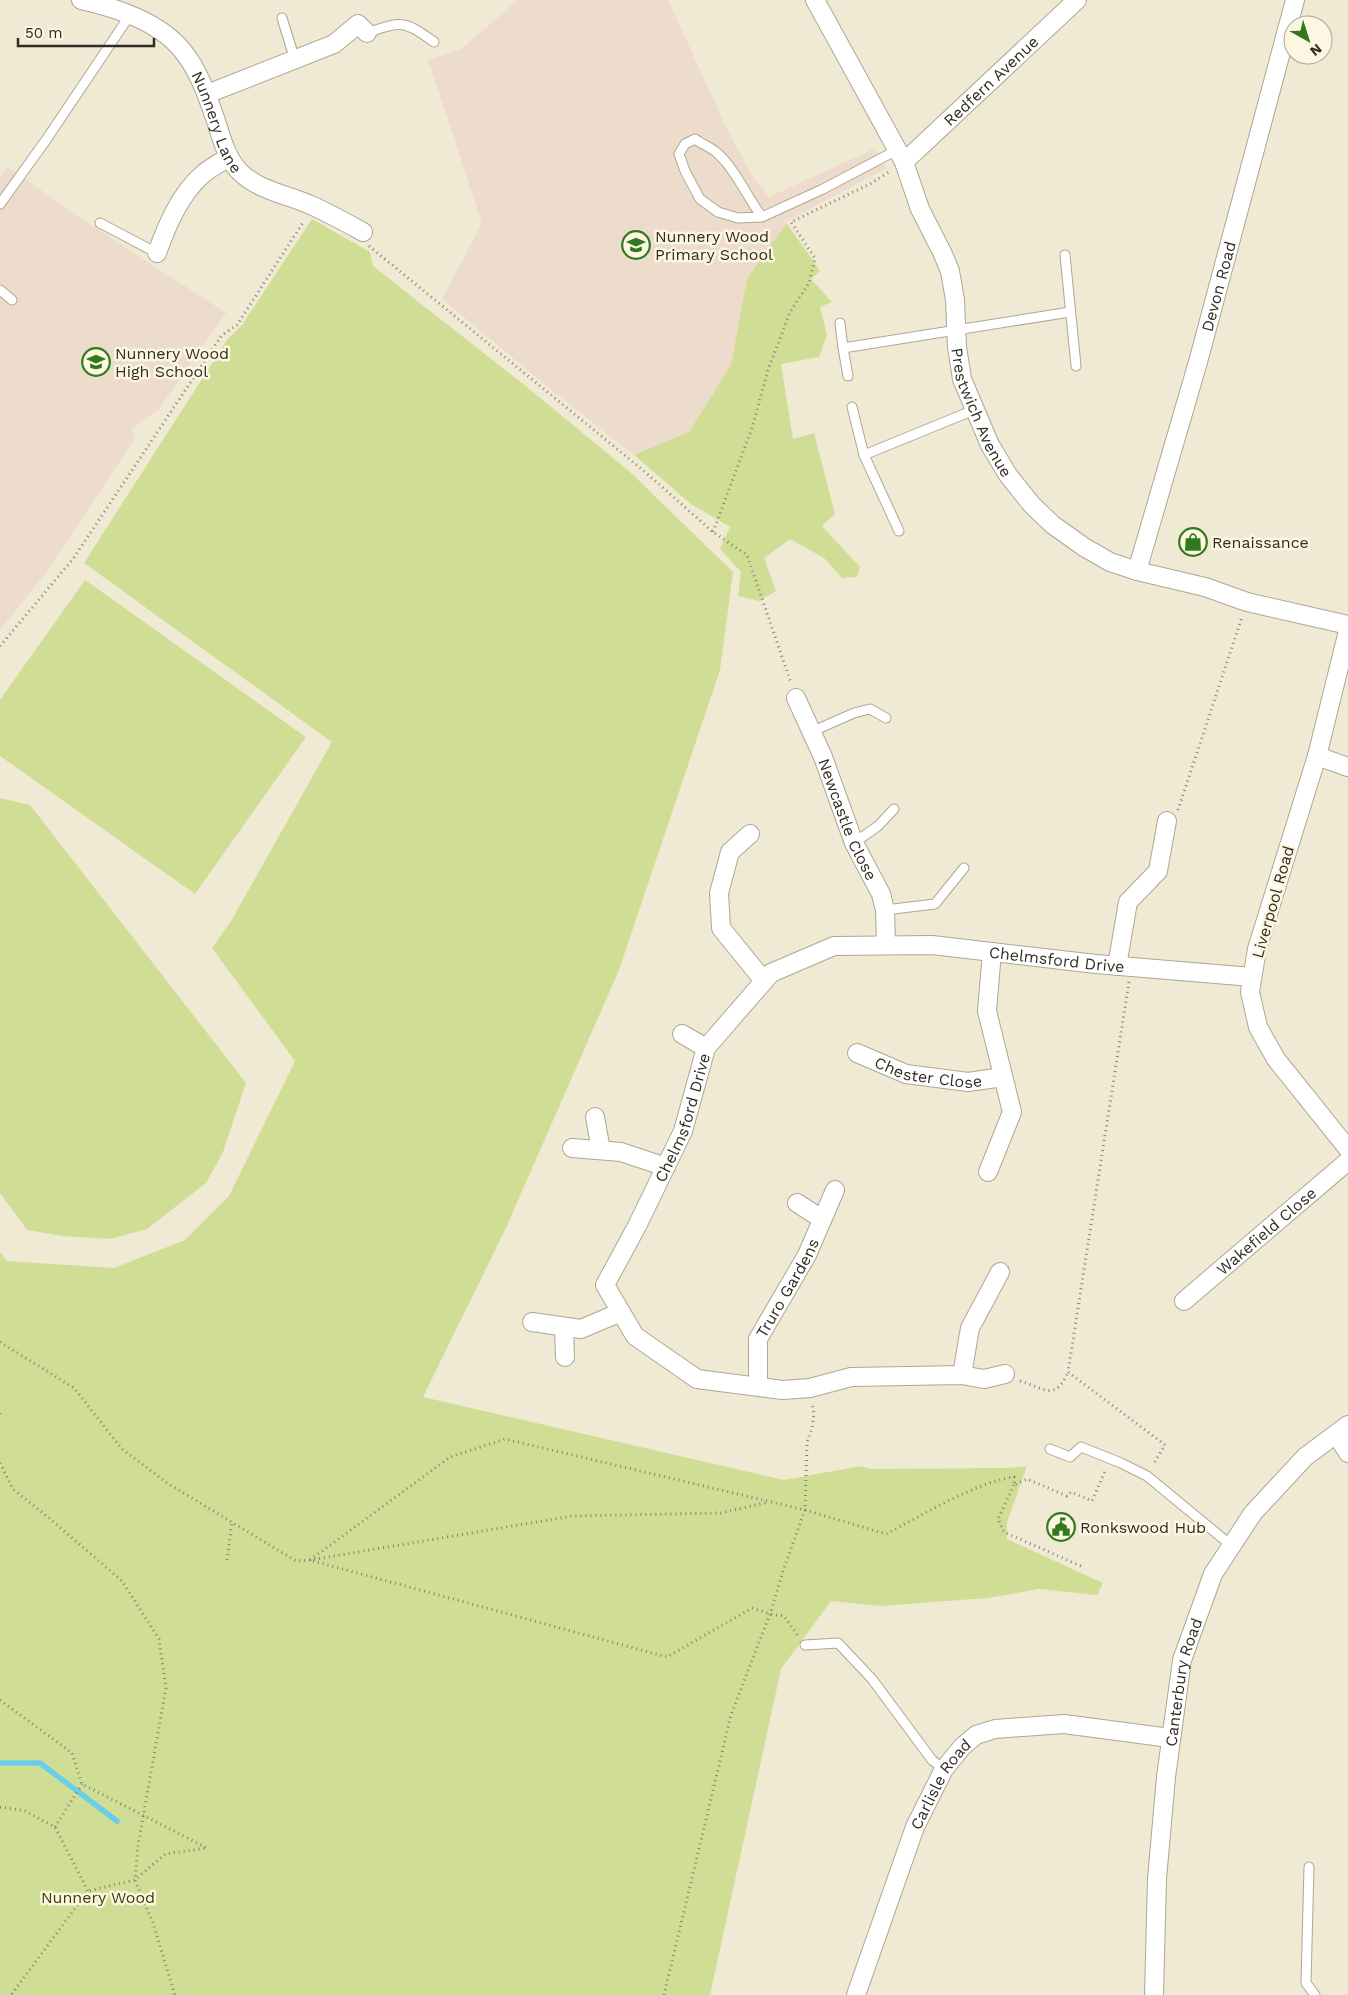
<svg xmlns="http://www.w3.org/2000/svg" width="1348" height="1995" viewBox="0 0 1348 1995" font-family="'Work Sans',sans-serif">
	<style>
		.education { fill: #eddccb }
		.green { fill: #d0de95 }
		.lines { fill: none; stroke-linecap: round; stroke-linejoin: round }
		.stream { stroke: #6acee9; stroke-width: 5.5 }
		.service-casing { stroke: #aea793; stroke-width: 11 }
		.minor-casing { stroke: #aea793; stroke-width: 20 }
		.path { stroke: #878274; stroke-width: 3; stroke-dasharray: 1 4; stroke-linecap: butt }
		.service { stroke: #fff; stroke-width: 9 }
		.minor { stroke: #fff; stroke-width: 18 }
		.labels { text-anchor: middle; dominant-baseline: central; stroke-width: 5; stroke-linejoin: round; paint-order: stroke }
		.street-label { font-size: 16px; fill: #302d25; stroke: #fdf6e1 }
		.poi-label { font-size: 16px; fill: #302d25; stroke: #fdf6e1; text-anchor: start }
		.park-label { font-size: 16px; fill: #3a4105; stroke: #fdf6e1 }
	</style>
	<rect width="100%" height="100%" fill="#f0e9d4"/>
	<g class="education">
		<path d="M518 0H668L726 127 752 176 769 197 874 149 887 168 785 222 816 263 734 350 731 365 689 433 634 455 539 380 442 299 480 227 481 220 428 60 460 50Z"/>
		<path d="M8 167 76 215 226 313 158 410 131 429 135 438 48 570 0 630V178Z"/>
	</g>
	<g class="green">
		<path d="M312 219 370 252 373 266 528 388 630 472 733 572 720 670 619 970 505 1230 423 1397 784 1480 861 1466 870 1469 1007 1468 1027 1466 1007 1522V1539L1103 1583 1097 1595 1039 1589 987 1598 880 1606 831 1601 781 1669 710 1995H0V1252L7 1261 114 1268 185 1240 229 1196 295 1061 212 948 231 921 332 742 84 563 227 340 242 325Z"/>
		<path d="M787 224 820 271 811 279 832 302 820 307 827 335 819 357 781 364 793 439 814 433 835 514 822 526 860 567 857 577 842 578 824 558 790 539 764 558 776 591 759 601 738 596 741 572 720 549 730 527 691 504 634 455 689 432 731 365 747 279 772 243Z"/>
		<path d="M85 580 306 737 195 894 0 756V700Z"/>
		<path d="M0 798 30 805 246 1083 223 1152 206 1183 147 1229 110 1239 62 1236 27 1230 0 1193Z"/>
	</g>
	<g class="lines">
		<path class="stream" d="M0 1763H40L117 1821"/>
		<defs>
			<g id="service">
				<path d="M282 18 295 60"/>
				<path d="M367 33C401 21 404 20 434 42"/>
				<path d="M0 204 46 140 130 15"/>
				<path d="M762 217C747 197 735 168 716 152 710 147 702 144 695 139L685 144 679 154 685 171 700 199 718 212 738 218 762 217 823 189 897 150"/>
				<path d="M100 223 157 253"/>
				<path d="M1065 255 1076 366"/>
				<path d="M0 290 12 300"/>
				<path d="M840 323 843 348"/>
				<path d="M848 376 843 348 1070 312"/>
				<path d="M852 407 864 455 899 531"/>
				<path d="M864 455 974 410"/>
				<path d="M811 732 854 713 870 709 886 718"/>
				<path d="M854 843 878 826 894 809"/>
				<path d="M885 910 935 904 964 868"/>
				<path d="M1050 1449 1070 1457 1081 1447 1121 1463 1147 1476 1232 1546"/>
				<path d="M805 1645 838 1643 872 1679 932 1760 944 1769"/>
				<path d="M1309 1867 1306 1983 1315 1995"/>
			</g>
			<g id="minor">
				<path id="s1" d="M81 0C116 8 158 21 182 50 198 69 207 95 215 118 221 136 226 159 241 173 260 191 289 195 313 206 330 214 347 223 363 232"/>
				<path id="s2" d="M815 0 904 162 920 209 942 252 950 271 955 300 957 347 962 379 990 445 1008 475 1032 505 1053 525 1084 547 1110 562 1137 571 1205 587 1247 602 1348 625"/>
				<path d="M207 94 334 44 358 24 367 33"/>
				<path id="s3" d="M904 162 1077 0"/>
				<path d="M157 253C167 225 180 194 203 174 210 168 221 162 229 157"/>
				<path id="s4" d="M1137 571 1198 362 1295 0"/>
				<path d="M1348 631 1317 756 1257 949 1250 992 1258 1027 1276 1059 1348 1149"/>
				<path id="s5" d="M796 698 823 757 854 843 881 894 885 910 886 945"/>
				<path d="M1317 756 1348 767"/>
				<path d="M750 834 730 852 719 893 721 928 764 981"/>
				<path d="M1117 966 1128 902 1158 871 1167 821"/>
				<path d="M682 1034 706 1048"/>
				<path id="s6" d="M857 1053 906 1074 968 1082 1003 1077"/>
				<path d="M595 1117 601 1150"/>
				<path d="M572 1148 621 1152 666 1167"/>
				<path d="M988 1172 1012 1112 987 1011 992 952"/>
				<path d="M797 1203 822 1219"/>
				<path id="s7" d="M1184 1301 1348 1161"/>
				<path d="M532 1322 581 1329 621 1312"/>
				<path d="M564 1327 565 1357"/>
				<path id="s8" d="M1005 1374 984 1379 962 1375 851 1377 810 1388 783 1390 697 1379 635 1336 605 1285 637 1226 683 1131 706 1048 771 973 834 946 932 945 1096 964 1252 977"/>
				<path d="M962 1375 970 1328 1000 1272"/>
				<path id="s9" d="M758 1386V1339L807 1255 835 1190"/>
				<path d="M1336 1434 1348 1453"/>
				<path id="s10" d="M856 1995 915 1827 944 1769 962 1747 976 1735 995 1729 1064 1724 1170 1738"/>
				<path id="s11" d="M1154 1995 1157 1879 1166 1777 1182 1660 1213 1574 1253 1513 1305 1457 1348 1425"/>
			</g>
		</defs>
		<use href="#service" class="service-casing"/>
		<use href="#minor" class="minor-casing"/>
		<g class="path">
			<path d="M369 246 644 471 713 532 747 555 791 683"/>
			<path d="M713 532 752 428 768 370 790 312 809 283 815 258 791 222 870 184 889 172"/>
			<path d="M0 646 73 559 222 335 237 325 304 221"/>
			<path d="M1178 810 1242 617"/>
			<path d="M1129 982 1068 1372 1165 1445 1153 1465"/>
			<path d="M0 1342 74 1388 122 1449 167 1483 296 1561 310 1560 572 1516 721 1513 769 1502"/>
			<path d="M1020 1381C1044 1388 1055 1402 1068 1372"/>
			<path d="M0 1413V1417"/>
			<path d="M0 1463 13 1489 49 1518 122 1581 159 1639 166 1688 138 1845 135 1880 153 1923 175 1995"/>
			<path d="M1014 1485 998 1519 1004 1532 1083 1567"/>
			<path d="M227 1560 232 1522"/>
			<path d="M310 1560 450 1457 505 1439 805 1510 886 1534C921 1516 976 1482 1014 1477V1485L1027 1479 1067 1496 1071 1492 1092 1501 1106 1469"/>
			<path d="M313 1561 667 1657 752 1608 770 1614 784 1616 798 1636"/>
			<path d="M0 1700 72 1753 82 1784 207 1848 165 1854 135 1880 88 1891 11 1995"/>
			<path d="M0 1807 25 1811 55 1827 88 1891"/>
			<path d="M55 1827 82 1784"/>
			<path d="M664 1995 731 1715 770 1614 784 1568 805 1510 807 1442 812 1428 814 1413 812 1403"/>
		</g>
		<use href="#service" class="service"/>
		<use href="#minor" class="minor"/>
	</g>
	<defs>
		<symbol id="school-ring" viewBox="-11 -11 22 22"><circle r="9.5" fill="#fdf6e1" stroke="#32781c" stroke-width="1.5"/><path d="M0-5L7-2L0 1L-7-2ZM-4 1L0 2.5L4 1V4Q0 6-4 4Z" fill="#32781c"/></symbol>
		<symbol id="shop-ring" viewBox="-11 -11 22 22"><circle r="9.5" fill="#fdf6e1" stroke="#32781c" stroke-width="1.5"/><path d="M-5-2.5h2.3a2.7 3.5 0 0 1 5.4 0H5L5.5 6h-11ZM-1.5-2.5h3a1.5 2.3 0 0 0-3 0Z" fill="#32781c"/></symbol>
		<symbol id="civic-ring" viewBox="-11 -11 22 22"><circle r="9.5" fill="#fdf6e1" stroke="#32781c" stroke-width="1.5"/><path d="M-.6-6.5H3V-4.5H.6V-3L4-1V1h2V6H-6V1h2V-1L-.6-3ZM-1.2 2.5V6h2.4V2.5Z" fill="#32781c"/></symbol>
	</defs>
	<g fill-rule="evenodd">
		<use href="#school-ring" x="620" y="229" width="32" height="32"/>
		<use href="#school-ring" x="80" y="346" width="32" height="32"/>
		<use href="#shop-ring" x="1177" y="526" width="32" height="32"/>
		<use href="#civic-ring" x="1045" y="1511" width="32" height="32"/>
	</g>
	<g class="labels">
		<g class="street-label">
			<text stroke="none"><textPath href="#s3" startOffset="119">Redfern Avenue</textPath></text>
			<text stroke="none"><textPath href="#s1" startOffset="195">Nunnery Lane</textPath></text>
			<text stroke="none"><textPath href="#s4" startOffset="296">Devon Road</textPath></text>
			<text stroke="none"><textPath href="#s2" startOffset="450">Prestwich Avenue</textPath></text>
			<text stroke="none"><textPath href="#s5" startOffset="132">Newcastle Close</textPath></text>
			<text transform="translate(1273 902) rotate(-74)">Liverpool Road</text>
			<text stroke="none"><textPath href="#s8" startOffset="1096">Chelmsford Drive</textPath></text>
			<text stroke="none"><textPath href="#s6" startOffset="75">Chester Close</textPath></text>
			<text stroke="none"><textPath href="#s8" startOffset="631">Chelmsford Drive</textPath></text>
			<text stroke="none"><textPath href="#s7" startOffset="108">Wakefield Close</textPath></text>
			<text stroke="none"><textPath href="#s9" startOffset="106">Truro Gardens</textPath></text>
			<text stroke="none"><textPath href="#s11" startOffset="315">Canterbury Road</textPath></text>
			<text stroke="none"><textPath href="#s10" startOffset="228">Carlisle Road</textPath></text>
		</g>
		<g class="poi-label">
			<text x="655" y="236">Nunnery Wood<tspan x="655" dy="18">Primary School</tspan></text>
			<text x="115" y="353">Nunnery Wood<tspan x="115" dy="18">High School</tspan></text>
			<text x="1212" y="542">Renaissance</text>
			<text x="1080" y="1527">Ronkswood Hub</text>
		</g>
		<g class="park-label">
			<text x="98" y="1897">Nunnery Wood</text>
		</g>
	</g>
	<g transform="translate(1308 40) rotate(141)"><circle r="24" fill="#fdf6e1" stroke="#aba696"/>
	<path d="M0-4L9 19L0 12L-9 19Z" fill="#32781c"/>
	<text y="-8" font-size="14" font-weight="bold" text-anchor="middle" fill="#302d25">N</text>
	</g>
	<path d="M18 38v8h136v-8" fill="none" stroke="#302d25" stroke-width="2.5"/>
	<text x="25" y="38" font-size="15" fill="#302d25" stroke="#fdf6e1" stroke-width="4" paint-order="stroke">50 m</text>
</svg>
